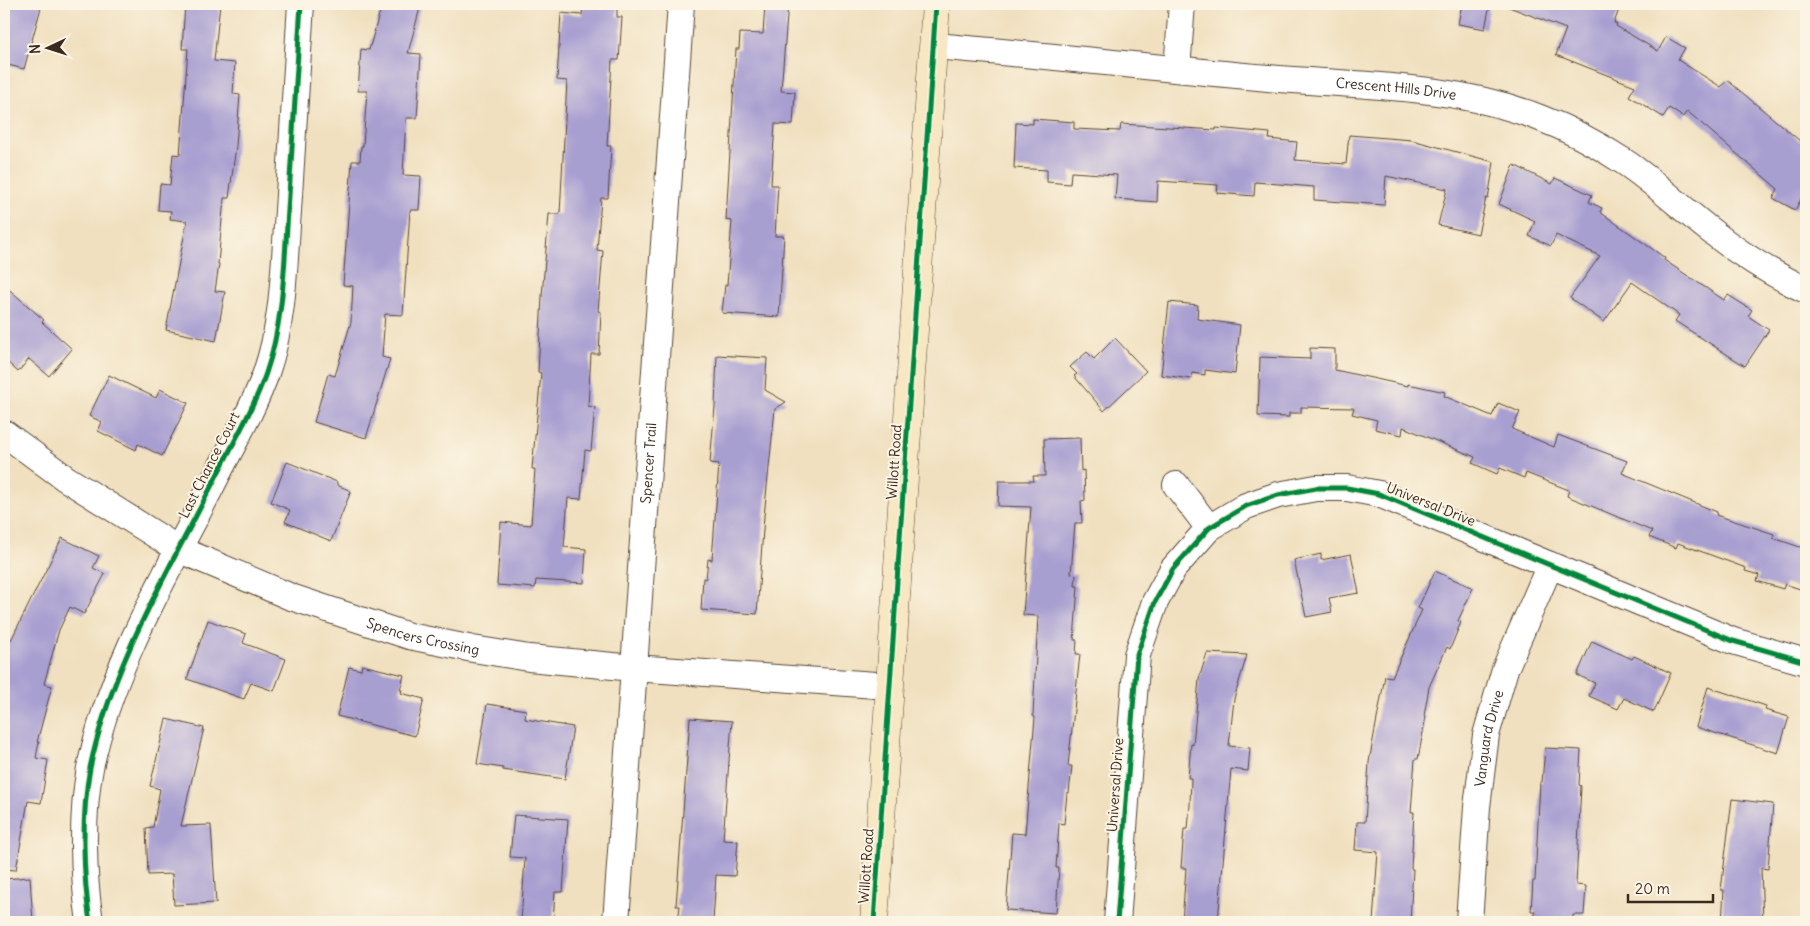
<svg xmlns="http://www.w3.org/2000/svg" width="1810" height="926" viewBox="0 0 1810 926" font-family="Delius,sans-serif">
	<style>
		.building { fill: #a89fd1 }
		.lines { fill: none; stroke-linecap: round; stroke-linejoin: round }
		.minor-casing { stroke: #564536; stroke-width: 28 }
		.secondary-casing { stroke: #564536; stroke-width: 29 }
		.minor { stroke: #fff; stroke-width: 26 }
		.secondary { stroke: #f7e8c3; stroke-width: 28 }
		.cycleway-casing { stroke: #fcf5e5; stroke-width: 8 }
		.cycleway { stroke: #00873e; stroke-width: 5 }
		.labels { text-anchor: middle; dominant-baseline: central; stroke-width: 4; stroke-linejoin: round; paint-order: stroke }
		.street-label { font-size: 14px; fill: #3b2a1e; stroke: #fcf5e5 }
	</style>
	<rect width="100%" height="100%" fill="#fcf5e5"/>
	<filter id="ink" filterUnits="userSpaceOnUse"><feTurbulence type="fractalNoise" baseFrequency=".02" numOctaves="2"/><feDisplacementMap in="SourceGraphic" scale="10" xChannelSelector="R" yChannelSelector="G"/><feConvolveMatrix kernelMatrix="1 2 1 2 8 2 1 2 1" color-interpolation-filters="sRGB"/></filter>
	<filter id="wash" filterUnits="userSpaceOnUse"><feTurbulence type="fractalNoise" baseFrequency=".0096" numOctaves="4" result="noise"/><feDisplacementMap in="SourceGraphic" scale="20" xChannelSelector="R" yChannelSelector="G"/><feGaussianBlur stdDeviation="1.12" result="paint"/><feColorMatrix in="noise" values="0 0 0 0 0 0 0 0 0 0 0 0 0 0 0 0 0 1.4 0 .05"/><feComposite in="paint" operator="in"/></filter>
	<g filter="url(#wash)">
		<rect width="100%" height="100%" fill="#f0e0bf"/>
		<g id="blocks">
			<g class="building">
				<path d="M4 4H42L24 69 4 64Z"/>
				<path d="M185 4H220L214 61 235 63 233 94 240 95 236 146 229 198H224L218 264H219L215 291 225 292 216 341 166 330 187 221 170 219 171 211 158 210 160 184 170 185 173 154 180 155 188 49H182Z"/>
				<path d="M382 4H421L408 53 421 54 417 118H406L403 175 421 176 419 210H410L403 315 385 314 382 357 390 359 366 438 314 422 328 374 335 376 351 322 353 286 343 285 352 161H360L361 146H363L367 91H358L361 49 369 50Z"/>
				<path d="M583 4H617V17H622L619 60H612L607 146H611L608 198H601L597 250 603 251 598 311 601 312 599 354H591L588 406 595 407 591 451 585 450 581 499 568 498 564 547 586 549 584 583 536 580 535 588 497 585 501 522 531 525 535 469H532L541 373 538 372 542 296 549 214H560L567 81 557 80 561 13 582 15Z"/>
				<path d="M765 4H788L781 91 795 92 793 125 775 124 771 185H778L775 236H784L779 317 722 313 725 285H727L732 221 726 220 736 49H739L740 33 763 34Z"/>
				<path d="M1462 4H1490L1485 29 1458 24Z"/>
				<path d="M1504 4H1621L1614 23 1617 24 1616 26 1658 51 1666 37 1685 48 1678 60 1721 87 1727 80 1806 146V190L1795 210 1773 198 1778 189 1687 111 1683 117 1669 108 1663 117 1629 96 1635 86 1556 55 1566 29 1504 5Z"/>
				<path d="M1033 119 1074 122V129L1120 131 1121 124 1216 130V128L1270 133 1269 139 1297 142 1295 160 1346 164 1349 135 1412 140 1494 162 1488 199 1486 198 1478 234 1438 225 1447 189 1386 176 1384 205 1314 200V187L1255 182 1254 196 1217 193 1218 185 1158 181 1157 202 1115 199 1117 175 1071 172 1070 184 1047 182V170L1014 168 1016 123 1033 124Z"/>
				<path d="M1514 165 1552 184 1555 178 1592 195 1589 202 1602 208 1600 212 1665 258 1664 260 1724 300 1728 295 1752 310 1748 316 1769 330 1745 366 1675 321 1679 315 1632 282 1604 322 1570 298 1600 256 1556 235 1551 246 1529 236 1535 221 1499 204Z"/>
				<path d="M4 285 44 320 42 322 72 349 49 376 29 359 18 372 4 359Z"/>
				<path d="M1169 302 1198 305 1197 319 1240 325 1235 374 1205 370V375L1192 373 1191 379 1161 375Z"/>
				<path d="M1115 338 1146 371 1104 411 1074 376 1077 374 1070 367 1087 352 1094 359Z"/>
				<path d="M1310 348 1335 349V370L1408 386V384L1445 392 1444 396 1492 416 1498 403 1520 412 1512 429 1554 447 1558 435 1627 461 1622 473 1717 512 1716 515 1774 534 1773 538 1806 549V591L1785 584 1783 589 1757 581 1759 575 1745 571 1746 568 1678 543 1676 548 1649 537 1652 531 1567 496 1569 490 1526 473 1524 478 1500 468 1497 474 1472 463 1475 457 1403 427 1402 435 1375 429 1377 420 1352 414 1354 408 1301 407V413H1289V417L1258 416 1260 357 1310 359Z"/>
				<path d="M717 355 767 358 765 390 786 402 775 409 764 516 757 614 701 610 703 578 706 579 708 559 712 560 719 464 710 463 715 406Z"/>
				<path d="M109 375 156 398 160 389 188 403 162 456 138 444 136 450 98 431 102 422 89 416Z"/>
				<path d="M1080 438 1081 471 1084 470 1085 500 1081 501 1082 523H1075L1071 574 1076 575 1075 586H1078L1074 640H1077L1076 654H1080L1068 766H1072L1069 793H1067L1064 824 1059 823 1056 868H1059L1056 913 1006 910 1012 833 1025 834 1035 717 1033 716 1038 616 1023 615 1031 507 998 506 999 481H1034L1033 476H1045L1044 439Z"/>
				<path d="M287 462 337 482V485L351 491 331 541 285 522 290 510 271 502Z"/>
				<path d="M62 538 99 556 93 568 105 574 84 614 70 607 59 630 44 684 52 686 37 742H39L36 758 48 760 41 803 28 801 16 870 4 869V638L11 640Z"/>
				<path d="M1321 554V560L1351 554 1359 593 1329 598 1332 612 1306 617 1294 560Z"/>
				<path d="M1435 571 1473 588 1458 621 1461 622 1450 649 1447 647 1429 687 1424 716H1426L1418 759H1415L1411 812H1414L1411 869H1413L1410 922H1373L1378 852 1355 850 1357 822H1365L1369 762 1385 676 1392 677 1422 610 1418 608Z"/>
				<path d="M208 620 246 634 243 643 286 659 274 691 251 683 244 699 187 679Z"/>
				<path d="M1592 641 1632 659 1634 656 1671 673 1654 712 1624 698 1618 709 1589 696 1595 683 1577 675Z"/>
				<path d="M1207 653 1247 655 1234 699 1229 746 1250 748 1248 771 1231 769 1218 922H1182L1186 868H1181L1184 829H1188L1190 805 1191 778H1188L1191 744 1193 745 1199 679Z"/>
				<path d="M362 665 404 675 400 690H402L401 693 424 699 415 736 337 716 349 667 361 670Z"/>
				<path d="M1708 687 1766 706 1765 710 1789 717 1778 753 1696 727Z"/>
				<path d="M487 704 526 710 525 719 573 727 565 779 503 770V768L477 764Z"/>
				<path d="M690 718 732 721 723 840 738 841 735 876 716 875 713 922H678L680 906H676Z"/>
				<path d="M166 719 204 728 181 826 211 825 216 903 174 905 172 874 148 875 146 828 153 827 160 789 150 786Z"/>
				<path d="M1545 748 1581 750 1579 785 1581 786 1576 885 1586 886 1584 915H1573L1572 922H1534L1535 911H1531L1533 881H1535L1540 782H1542Z"/>
				<path d="M1732 799 1773 804 1768 869 1761 868 1763 922H1722L1724 890H1721Z"/>
				<path d="M514 815 568 819 563 892H555L553 922H521L525 858 510 857Z"/>
				<path d="M30 877 33 922H4V879Z"/>
			</g>
		</g>
	</g>
	<g filter="url(#ink)">
		<use href="#blocks" fill-opacity="0" stroke="#564536" stroke-width="1"/>
		<g class="lines">
			<defs>
				<g id="minor">
					<path id="s1" d="M933 46C1045 55 1157 68 1268 78 1359 86 1454 84 1540 118 1569 129 1597 144 1623 161 1655 182 1681 208 1711 231 1740 254 1772 274 1806 290"/>
					<path d="M1177 69 1182 4"/>
					<path id="s2" d="M4 433 65 478 178 549 291 597 409 636 473 649 529 658 634 668 890 686"/>
					<path d="M1176 485 1209 528"/>
					<path d="M90 922C83 875 81 816 90 768 112 662 170 569 218 473 235 440 254 407 266 373 284 321 284 265 288 211 292 142 297 73 301 4"/>
					<path id="s3" d="M616 922 681 4"/>
					<path d="M1117 922 1137 655 1155 602 1173 569 1209 528 1246 506 1278 495 1316 488H1347L1379 494 1733 641 1806 662"/>
					<path id="s4" d="M1469 922 1477 807 1486 735 1505 669 1550 565"/>
				</g>
				<path id="secondary" d="M874 922 936 4"/>
			</defs>
			<use href="#minor" class="minor-casing"/>
			<use href="#secondary" class="secondary-casing"/>
			<use href="#minor" class="minor"/>
			<use href="#secondary" class="secondary"/>
			<defs>
				<g id="cycleway">
					<path d="M90 922C83 875 81 816 90 768 112 662 170 569 218 473 235 440 254 407 266 373 284 321 284 265 288 211 292 142 297 73 301 4"/>
					<path d="M874 922 936 4"/>
					<path d="M1117 922 1137 655 1155 602 1173 569 1209 528 1246 506 1278 495 1316 488H1347L1379 494 1733 641 1806 662"/>
				</g>
			</defs>
			<use href="#cycleway" class="cycleway-casing"/>
			<use href="#cycleway" class="cycleway"/>
		</g>
	</g>
	<g class="labels">
		<g class="street-label">
			<text stroke="none"><textPath href="#s1" startOffset="465">Crescent Hills Drive</textPath></text>
			<text transform="translate(894 462) rotate(-86)">Willott Road</text>
			<text stroke="none"><textPath href="#s3" startOffset="460">Spencer Trail</textPath></text>
			<text transform="translate(209 465) rotate(-63)">Last Chance Court</text>
			<text transform="translate(1431 504) rotate(22)">Universal Drive</text>
			<text stroke="none"><textPath href="#s2" startOffset="470">Spencers Crossing</textPath></text>
			<text stroke="none"><textPath href="#s4" startOffset="185">Vanguard Drive</textPath></text>
			<text transform="translate(1115 785) rotate(-86)">Universal Drive</text>
			<text transform="translate(866 866) rotate(-86)">Willott Road</text>
		</g>
	</g>
	<rect width="1810" height="926" fill="none" stroke="#fcf5e5" stroke-width="20"/>
	<g transform="translate(48 48) rotate(266)" stroke="#fcf5e5" stroke-width="4" paint-order="stroke">
	<path d="M0-4L9 19L0 12L-9 19Z" fill="#3b2a1e"/>
	<text y="-8" font-size="14" font-weight="bold" text-anchor="middle" fill="#3b2a1e">N</text>
	</g>
	<path d="M1628 894v8h85v-8" fill="none" stroke="#3b2a1e" stroke-width="2.5"/>
	<text x="1635" y="894" font-size="15" fill="#3b2a1e" stroke="#fcf5e5" stroke-width="4" paint-order="stroke">20 m</text>
</svg>
